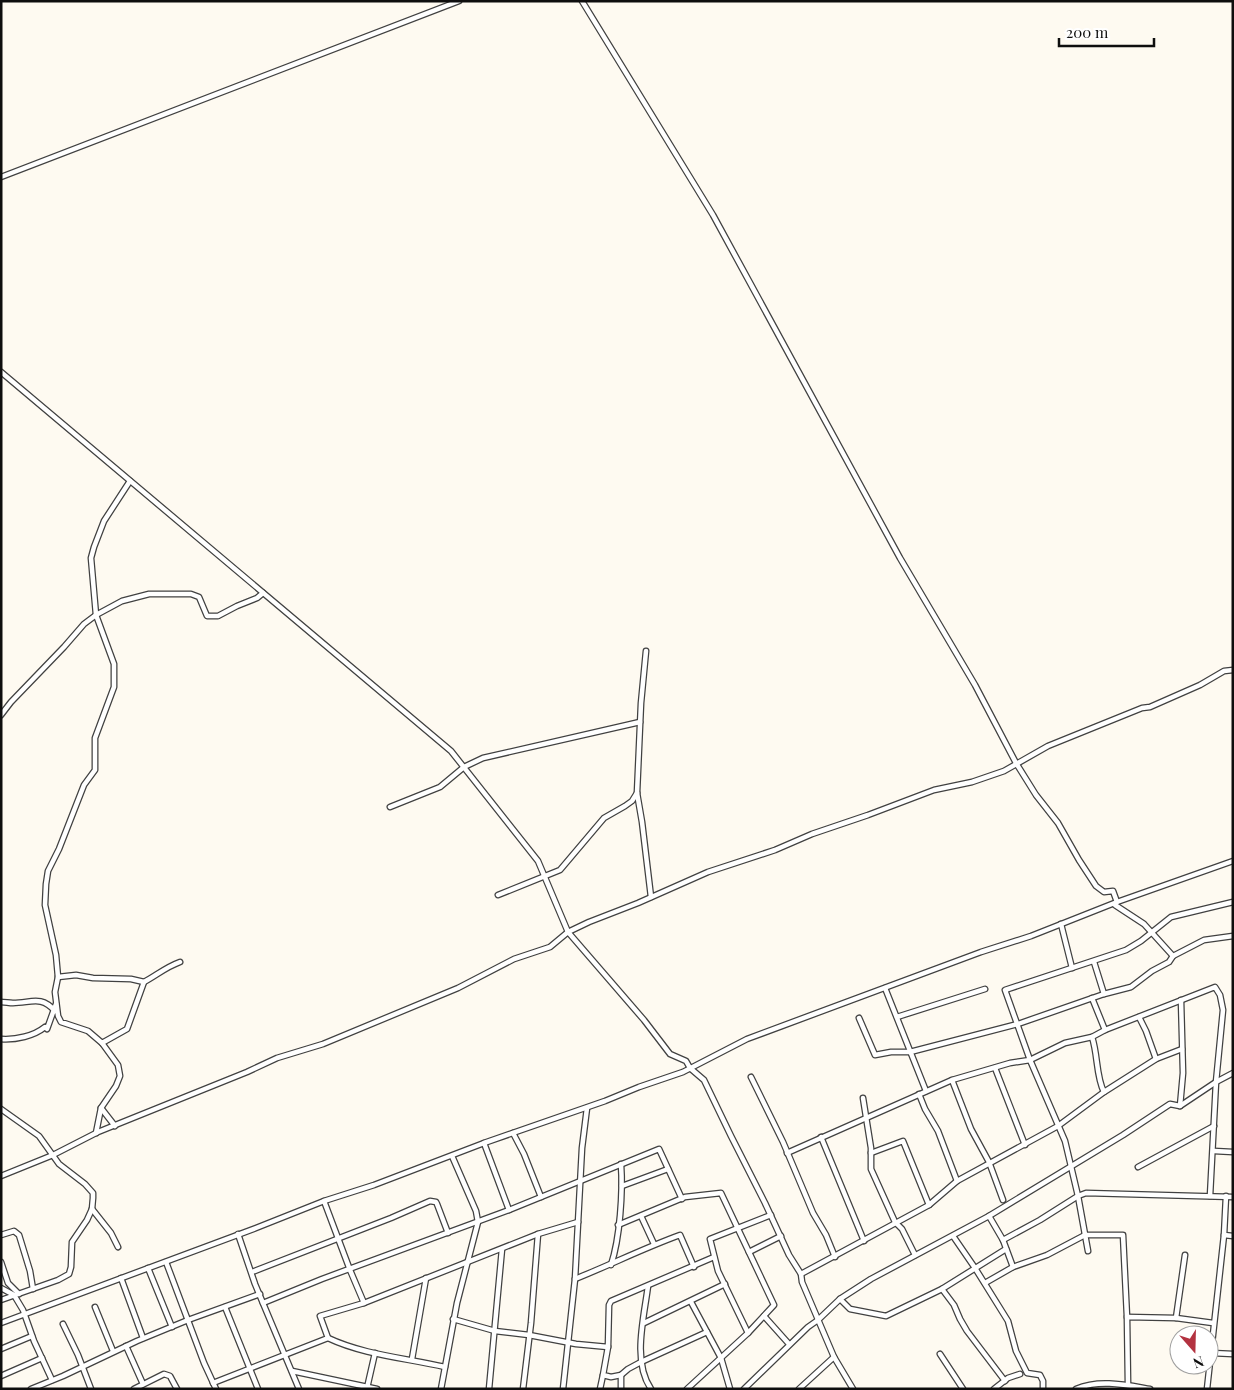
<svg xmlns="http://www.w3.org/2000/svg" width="1234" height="1390" viewBox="0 0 1234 1390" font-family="'Playfair Display',serif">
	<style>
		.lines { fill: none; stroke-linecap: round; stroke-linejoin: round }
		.minor-casing { stroke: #414141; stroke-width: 7 }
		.minor { stroke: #fff; stroke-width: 4.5 }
	</style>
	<rect width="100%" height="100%" fill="#fefaf1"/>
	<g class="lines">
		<defs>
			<g id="minor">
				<path d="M582 1 713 215 900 558 975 685 1016 763 1036 795 1058 823 1079 860 1096 886 1104 892 1113 891 1117 902"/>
				<path d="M1 177 459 1"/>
				<path d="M1 372 451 751 538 861 568 932 644 1020 670 1054 686 1061 690 1068 704 1080 731 1136 765 1203 789 1255 801 1274 802 1282 834 1357 853 1389"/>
				<path d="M130 481 104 521 94 547 91 558 96 615 114 664V687L95 738V770L84 785 59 849 48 871 46 884 45 905 56 955 58 977 55 992 58 1016 61 1022 88 1031 102 1043 127 1029 144 982C157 975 166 967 180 962"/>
				<path d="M646 651 641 703 637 793 642 822 651 897"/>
				<path d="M1 715 11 702 64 647 84 624 96 615 122 601 149 594H191L199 597 207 616H218L237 606 257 598 263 593"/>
				<path d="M390 807 440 787 464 767 483 758 640 722"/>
				<path d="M498 895 560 870 604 818 625 806 632 801 637 793"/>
				<path d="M1115 905 1144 924 1173 956"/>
				<path d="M1061 924 1072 968"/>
				<path d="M1094 962 1104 994"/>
				<path d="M58 977 76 975 93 978 131 979 144 982"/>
				<path d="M885 988 926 1091"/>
				<path d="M1092 998 1105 1030"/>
				<path d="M1 1002C5 1002 9 1003 13 1003 31 1003 41 995 55 1011"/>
				<path d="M897 1017 985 989"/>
				<path d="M1139 1017 1146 1031 1156 1059"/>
				<path d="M859 1018 875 1055 891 1052H910L1018 1024 1104 994 1131 987 1152 971 1169 962 1173 956 1204 940 1233 936"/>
				<path d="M1092 1037C1098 1055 1096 1077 1104 1092"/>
				<path d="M1 1039C16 1040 34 1036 45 1027L47 1029 56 1004"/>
				<path d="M995 1068 1025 1145"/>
				<path d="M751 1077 783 1142 813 1213 826 1235 835 1257"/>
				<path d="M952 1080 971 1129 989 1162 1003 1200"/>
				<path d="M919 1094 925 1109 938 1131 957 1181"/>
				<path d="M863 1098 871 1148V1169L895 1222 902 1229 915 1255"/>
				<path d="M1180 1106 1183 1073 1181 1000"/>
				<path d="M101 1108 115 1126"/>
				<path d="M1 1109 39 1136 59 1164 85 1184 93 1193V1198L92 1209 87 1220 72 1242 71 1267 69 1274 58 1280 1 1300"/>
				<path d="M96 1133 101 1108 116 1086 120 1076 118 1065 102 1043"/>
				<path d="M513 1133 524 1154 541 1197"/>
				<path d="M821 1137 864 1241"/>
				<path d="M484 1143 509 1210"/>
				<path d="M1214 1151 1233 1152"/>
				<path d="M787 1153 952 1080 1010 1063 1030 1060 1065 1043 1092 1037 1105 1030 1215 987 1220 995 1223 1010 1216 1082 1210 1196"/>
				<path d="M871 1153 903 1141 929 1205"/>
				<path d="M1138 1167 1214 1126"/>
				<path d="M1 1176 53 1155 98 1132 247 1072 277 1058 323 1044 458 988 514 959 550 947 568 932 589 922 638 903 708 872 775 850 812 834 868 815 934 790 972 782 1004 771 1048 746 1142 708 1150 707 1200 685 1224 671 1233 670"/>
				<path d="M622 1186 668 1169"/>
				<path d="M324 1201 350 1270 364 1303"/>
				<path d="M92 1209 111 1233 118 1247"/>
				<path d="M641 1216 654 1244"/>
				<path d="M989 1216 1003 1240 1013 1267"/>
				<path d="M618 1225 685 1197 721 1193 774 1305 748 1333 687 1389"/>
				<path d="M238 1234 255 1284 299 1389"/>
				<path d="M1 1235 14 1231 19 1235 30 1271 33 1289"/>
				<path d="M1224 1235 1233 1236"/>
				<path d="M953 1236 975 1268 1008 1321 1016 1351 1027 1373 1040 1375 1043 1381V1389"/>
				<path d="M1003 1240 1040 1220 1078 1196 1086 1193 1233 1197"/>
				<path d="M1088 1251 1078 1196 1065 1141 1030 1060 1005 990 1126 950 1141 941 1171 917 1233 902"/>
				<path d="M749 1252 781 1236"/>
				<path d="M1 1262 8 1283 19 1294"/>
				<path d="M166 1262 204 1363 216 1389"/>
				<path d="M611 1265C620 1238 623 1192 621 1164"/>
				<path d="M148 1268 172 1327"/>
				<path d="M252 1272 391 1218 430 1201 436 1202 437 1204 448 1233"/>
				<path d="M801 1274 929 1205 957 1181 1058 1126 1104 1092 1156 1059 1182 1049"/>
				<path d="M121 1278 143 1338"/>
				<path d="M575 1279C610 1265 644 1248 680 1235L694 1267"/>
				<path d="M985 1283 1013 1267 1047 1255 1085 1235H1123L1127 1317"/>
				<path d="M648 1286C644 1318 632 1361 651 1389"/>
				<path d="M1 1288 14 1295 23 1310 34 1341 52 1380"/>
				<path d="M942 1289 954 1305 960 1319 967 1331 1005 1381"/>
				<path d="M840 1299 850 1309 886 1316 942 1289 1006 1249"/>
				<path d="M691 1302 721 1358 730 1389"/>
				<path d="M263 1303 322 1279 509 1210 659 1149 682 1199"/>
				<path d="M95 1307 113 1351"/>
				<path d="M225 1307 258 1389"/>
				<path d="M764 1316 789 1344"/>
				<path d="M1176 1318 1185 1255"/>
				<path d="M453 1319 495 1331 529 1335 576 1344 608 1347 609 1305 611 1301 714 1257"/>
				<path d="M1 1323 256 1228 324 1201 374 1185 484 1143 605 1101 639 1087 683 1072 747 1039 981 952 1031 936 1117 902 1233 861"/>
				<path d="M644 1323 725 1284"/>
				<path d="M63 1324 78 1355 91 1389"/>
				<path d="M748 1333 718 1271 710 1239 771 1215"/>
				<path d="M328 1338C364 1355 406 1358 445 1367"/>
				<path d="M126 1346 143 1384"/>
				<path d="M608 1347 603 1375 611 1377 621 1375 628 1369 641 1362 707 1332"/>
				<path d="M1 1349 32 1336"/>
				<path d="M1212 1353 1233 1354"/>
				<path d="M940 1354 963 1389"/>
				<path d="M412 1359 426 1278"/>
				<path d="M292 1371 377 1389"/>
				<path d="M1 1376 42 1358"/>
				<path d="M213 1383 328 1338 320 1316 364 1303 538 1234 578 1222"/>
				<path d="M1128 1385 1127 1317 1176 1318 1213 1323"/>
				<path d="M367 1388 375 1353"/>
				<path d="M31 1389 63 1376 137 1341 188 1320 260 1294"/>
				<path d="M134 1389 164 1374 170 1376 177 1389"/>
				<path d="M441 1389 457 1303 478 1222 476 1211 452 1156"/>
				<path d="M489 1389 502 1249"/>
				<path d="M523 1389 531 1323 538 1234"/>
				<path d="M563 1389 575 1279 582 1148 587 1108"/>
				<path d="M600 1389 603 1375"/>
				<path d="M621 1389V1375"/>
				<path d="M744 1389 808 1327 818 1320 840 1299 871 1279 989 1216 1123 1135 1170 1104 1180 1106 1216 1082 1233 1073"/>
				<path d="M799 1389 834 1357"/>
				<path d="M994 1389 1008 1378 1020 1374"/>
				<path d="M1076 1389C1099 1379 1126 1385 1150 1389"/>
				<path d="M1207 1389 1224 1235 1226 1196"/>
			</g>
		</defs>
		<use href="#minor" class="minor-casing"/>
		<use href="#minor" class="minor"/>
	</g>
	<rect width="1234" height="1390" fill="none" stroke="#0e0e0e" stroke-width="5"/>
	<g transform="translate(1194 1350) rotate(160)"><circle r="24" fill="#ffffff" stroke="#9f9f9f"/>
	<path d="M0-4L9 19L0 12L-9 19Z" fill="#b33240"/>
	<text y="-8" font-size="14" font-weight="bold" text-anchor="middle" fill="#0e0e0e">N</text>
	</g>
	<path d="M1059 38v8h95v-8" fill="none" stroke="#0e0e0e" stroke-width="2.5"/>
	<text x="1066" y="38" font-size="15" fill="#0e0e0e" stroke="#ffffff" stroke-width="4" paint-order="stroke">200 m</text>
</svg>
